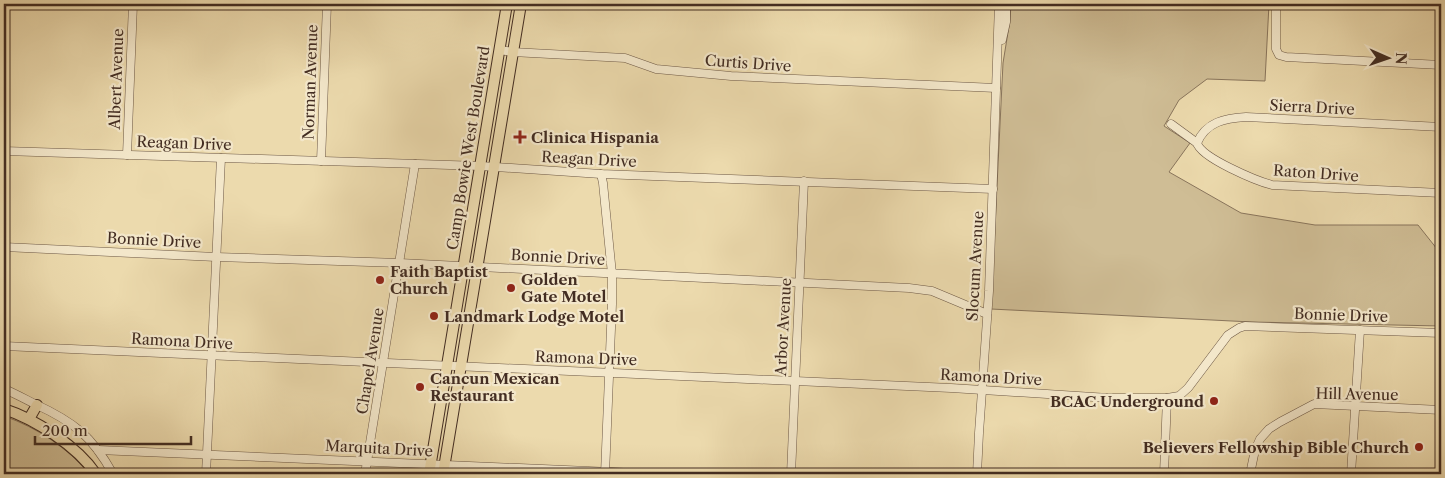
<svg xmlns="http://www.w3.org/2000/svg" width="1445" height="478" viewBox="0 0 1445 478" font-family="'Libre Caslon Text',serif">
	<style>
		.green { fill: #cfbd95; stroke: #89755c }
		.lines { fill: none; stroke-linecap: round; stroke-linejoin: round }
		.minor-casing { stroke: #6d5845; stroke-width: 9 }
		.major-casing { stroke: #432d22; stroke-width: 12 }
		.minor { stroke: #f3e7ca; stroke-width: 8 }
		.major { stroke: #ecdaad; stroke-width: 10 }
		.poi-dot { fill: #8f2418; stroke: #f3e7ca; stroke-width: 2 }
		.labels { text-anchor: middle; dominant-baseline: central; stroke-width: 4.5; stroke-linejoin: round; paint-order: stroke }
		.street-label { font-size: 15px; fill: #432d22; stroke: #f3e7ca }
		.poi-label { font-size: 15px; font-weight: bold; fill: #432d22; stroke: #f3e7ca; text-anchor: start }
	</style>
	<rect width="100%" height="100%" fill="#ecdaad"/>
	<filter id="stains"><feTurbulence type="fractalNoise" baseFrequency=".004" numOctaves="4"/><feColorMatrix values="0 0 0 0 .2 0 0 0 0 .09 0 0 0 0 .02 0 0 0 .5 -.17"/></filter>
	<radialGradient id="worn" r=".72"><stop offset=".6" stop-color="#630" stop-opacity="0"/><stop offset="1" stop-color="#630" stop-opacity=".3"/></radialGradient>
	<g class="green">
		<path d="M1011 4H1269L1265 81 1207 79 1179 100 1164 126 1190 143 1169 172 1241 213 1315 225H1418L1441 254V326L1252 322 991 309 1003 63 1010 20Z"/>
		<path d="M4 416C38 428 66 447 90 474H4Z"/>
	</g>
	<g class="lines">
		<defs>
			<g id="minor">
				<path d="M1276 4V49L1279 55 1286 57 1441 65"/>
				<path d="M1002 40 1006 22V4"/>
				<path d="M500 50 512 52 625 58 656 69 731 76 996 88"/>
				<path d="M1171 124 1197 143"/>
				<path d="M1441 127 1246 117C1225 118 1206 122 1197 143 1201 158 1257 181 1272 185L1441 193"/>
				<path d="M4 151 481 166 601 174 993 189"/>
				<path d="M127 155 133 4"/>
				<path d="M321 161 327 4"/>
				<path d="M601 174 603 183 612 274V304L605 474"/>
				<path d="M4 247 216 257 400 263 909 288 932 291 987 314"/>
				<path d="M4 346 951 388 1109 398H1167L1179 396 1188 388 1228 335 1239 328 1245 326 1441 333"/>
				<path d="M4 389C14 393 25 399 35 404 74 422 92 436 113 474"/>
				<path d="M98 450 658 474"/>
				<path d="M206 474 221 158"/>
				<path d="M365 474 415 164"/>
				<path d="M791 474 804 181"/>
				<path d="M977 474 979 433 989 291 999 4"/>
				<path d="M1164 474 1167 398"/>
				<path d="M1250 474 1255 450 1260 439 1269 429 1280 422 1314 404 1441 410"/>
				<path d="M1351 474 1360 330"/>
			</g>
			<g id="major">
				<path d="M4 409C35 419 77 446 96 474"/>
				<path d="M29 419 37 405"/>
				<path d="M429 474 507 4"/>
				<path d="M443 474 521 4"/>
			</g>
		</defs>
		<use href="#minor" class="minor-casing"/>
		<use href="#major" class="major-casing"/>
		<use href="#minor" class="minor"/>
		<use href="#major" class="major"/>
	</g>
	<g class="poi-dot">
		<path d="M517.5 129.5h5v5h5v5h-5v5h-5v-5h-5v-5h5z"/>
		<circle cx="380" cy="280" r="5"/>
		<circle cx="511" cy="288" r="5"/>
		<circle cx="434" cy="316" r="5"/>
		<circle cx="420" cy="387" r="5"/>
		<circle cx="1214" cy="401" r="5"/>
		<circle cx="1419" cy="447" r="5"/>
	</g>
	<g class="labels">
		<g class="street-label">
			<text transform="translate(748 63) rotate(4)">Curtis Drive</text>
			<text transform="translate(116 79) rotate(-88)">Albert Avenue</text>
			<text transform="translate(310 82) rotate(-88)">Norman Avenue</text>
			<text transform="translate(1312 107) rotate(3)">Sierra Drive</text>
			<text transform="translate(184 143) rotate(2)">Reagan Drive</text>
			<text transform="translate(468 148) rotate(-81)">Camp Bowie West Boulevard</text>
			<text transform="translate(589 159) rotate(3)">Reagan Drive</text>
			<text transform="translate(1316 173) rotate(4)">Raton Drive</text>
			<text transform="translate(154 240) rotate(3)">Bonnie Drive</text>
			<text transform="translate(558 257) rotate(3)">Bonnie Drive</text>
			<text transform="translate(975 266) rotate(-87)">Slocum Avenue</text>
			<text transform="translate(1341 315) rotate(2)">Bonnie Drive</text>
			<text transform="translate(783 327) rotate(-87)">Arbor Avenue</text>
			<text transform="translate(182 341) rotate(3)">Ramona Drive</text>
			<text transform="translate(586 358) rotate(2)">Ramona Drive</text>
			<text transform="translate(370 361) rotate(-81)">Chapel Avenue</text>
			<text transform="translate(991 377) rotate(3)">Ramona Drive</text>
			<text transform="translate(1357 394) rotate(1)">Hill Avenue</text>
			<text transform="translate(379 448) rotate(3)">Marquita Drive</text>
		</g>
		<g class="poi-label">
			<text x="531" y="137">Clinica Hispania</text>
			<text x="390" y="271">Faith Baptist<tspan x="390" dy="17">Church</tspan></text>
			<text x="521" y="279">Golden<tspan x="521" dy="17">Gate Motel</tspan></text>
			<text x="444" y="316">Landmark Lodge Motel</text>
			<text x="430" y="378">Cancun Mexican<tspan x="430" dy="17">Restaurant</tspan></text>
			<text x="1204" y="401" text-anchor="end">BCAC Underground</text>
			<text x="1409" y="447" text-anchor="end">Believers Fellowship Bible Church</text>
		</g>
	</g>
	<rect width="1445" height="478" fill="none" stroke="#ecdaad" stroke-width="20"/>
	<rect x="5" y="5" width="1435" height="468" fill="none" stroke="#432d22" stroke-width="2.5"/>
	<rect x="10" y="10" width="1425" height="458" fill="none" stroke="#432d22"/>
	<g transform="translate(1388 58) rotate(92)" stroke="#f3e7ca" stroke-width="4" paint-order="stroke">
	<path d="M0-4L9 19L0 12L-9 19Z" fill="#432d22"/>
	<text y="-8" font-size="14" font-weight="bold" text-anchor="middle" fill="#432d22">N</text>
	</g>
	<path d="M35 436v8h156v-8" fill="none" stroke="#432d22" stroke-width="2.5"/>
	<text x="42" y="436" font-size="15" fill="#432d22" stroke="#f3e7ca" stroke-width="4" paint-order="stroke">200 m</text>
	<rect width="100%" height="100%" filter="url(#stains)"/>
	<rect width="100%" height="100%" fill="url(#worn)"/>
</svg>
